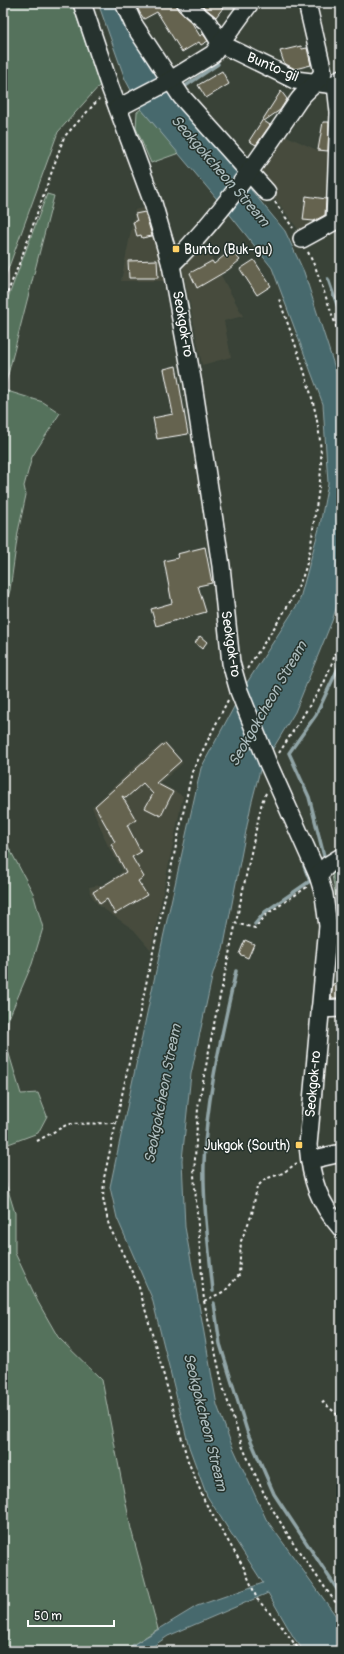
<svg xmlns="http://www.w3.org/2000/svg" width="344" height="1654" viewBox="0 0 344 1654" font-family="Pangolin,sans-serif">
	<style>
		.built { fill: #464c3e }
		.green { fill: #54725b; stroke: #aab8ad }
		.water { fill: #47696d; stroke: #91a5a7 }
		.lines { fill: none; stroke-linecap: round; stroke-linejoin: round }
		.stream { stroke: #91a5a7; stroke-width: 3.5 }
		.building { fill: #65644f; stroke: #fff }
		.minor-casing { stroke: #fff; stroke-width: 20 }
		.path { stroke: #fff; stroke-width: 2; stroke-dasharray: 3 3; stroke-linecap: butt }
		.minor { stroke: #26332d; stroke-width: 17 }
		.poi-dot { fill: #ffd166; stroke: #26332d; stroke-width: 1.5 }
		.labels { text-anchor: middle; dominant-baseline: central; stroke-width: 3; stroke-linejoin: round; paint-order: stroke }
		.street-label { font-size: 14px; fill: #fff; stroke: #26332d }
		.poi-label { font-size: 14px; fill: #fff; stroke: #26332d; text-anchor: start }
		.water-label { font-size: 15px; font-style: italic; fill: #acbcbd; stroke: #26332d }
	</style>
	<rect width="100%" height="100%" fill="#394237"/>
	<filter id="ink" filterUnits="userSpaceOnUse"><feTurbulence type="fractalNoise" baseFrequency=".025" numOctaves="2"/><feDisplacementMap in="SourceGraphic" scale="8" xChannelSelector="R" yChannelSelector="G"/><feConvolveMatrix kernelMatrix="1 2 1 2 8 2 1 2 1" color-interpolation-filters="sRGB"/></filter>
	<g filter="url(#ink)">
		<g class="built">
			<path d="M280 133 317 150 319 138 336 139 332 220 301 233 259 178 257 172Z"/>
			<path d="M145 207 166 281H121L135 210Z"/>
			<path d="M203 242 243 316 224 321 231 357 202 365 182 265Z"/>
			<path d="M165 741 183 763 160 783 183 796 151 950 134 930 98 905 90 893 89 887 105 884 123 871 108 846 92 807 133 768Z"/>
		</g>
		<g class="green">
			<path d="M3 3H72L100 85 58 132 3 283Z"/>
			<path d="M141 109 179 153 151 163 136 128 137 112Z"/>
			<path d="M47 194 54 196 4 390 43 402 60 413 32 457 24 486 26 495 18 532 10 590 3 615V311Z"/>
			<path d="M3 818 8 846 33 893 43 928 32 964 8 1020 6 1044 21 1094 38 1093 47 1116 38 1133 3 1146Z"/>
			<path d="M341 867V929L332 874Z"/>
			<path d="M3 1174 15 1213V1253L38 1302 58 1337 102 1380 131 1529 158 1629 123 1651H3Z"/>
		</g>
		<path class="water" d="M98 3H116L151 69 285 231 304 272 341 387V593L332 621 295 712 260 770 251 805 223 950 213 973 191 1074 182 1160 185 1227 217 1405 231 1443 266 1519 341 1623V1651H304L294 1638 268 1593 168 1636 146 1651H123L197 1606 263 1583 207 1496 189 1447 152 1298 117 1218 110 1187 163 938 201 768 248 681 299 602 320 525 328 483 323 404 272 268 227 211 141 109 125 79Z"/>
		<g class="lines">
			<g class="stream">
				<path d="M181 89 218 64"/>
				<path d="M328 279 341 316"/>
				<path d="M324 856 309 797 289 753 316 715 341 662"/>
				<path d="M255 924 265 912 310 881 304 866"/>
				<path d="M213 1291C209 1249 203 1206 204 1163 206 1099 222 1034 236 971"/>
				<path d="M214 1303 220 1344 248 1434 274 1494 341 1595"/>
			</g>
		</g>
		<g class="building">
			<path d="M142 3H176L178 10 192 23 200 36 203 34 208 41 201 45 199 42 182 52 157 12 144 19 140 13 137 7Z"/>
			<path d="M199 3H217L223 8 216 17Z"/>
			<path d="M301 46 302 49 307 48 311 65 295 69 284 63 280 51Z"/>
			<path d="M222 71 229 84 206 98 198 85Z"/>
			<path d="M281 91 287 99 280 110 264 121 270 125 256 145 249 141Z"/>
			<path d="M323 122H329L328 151 318 150Z"/>
			<path d="M306 196 326 199 325 215 314 221 303 220Z"/>
			<path d="M145 212 152 236 142 238 141 235 137 236 133 222 137 221 135 214Z"/>
			<path d="M231 250 240 260 228 270 197 288 190 273 212 261 214 264Z"/>
			<path d="M157 260 158 278H129L128 261Z"/>
			<path d="M254 260 271 286 257 295 240 269Z"/>
			<path d="M176 366 188 434 157 439 153 418 173 414 164 369Z"/>
			<path d="M205 547 212 583 198 586 206 612 156 626 151 609 172 603 164 561 178 558 177 554Z"/>
			<path d="M200 636 207 642 202 649 195 643Z"/>
			<path d="M165 743 181 761 156 783 173 792 161 816 145 808 153 794 143 783 126 798 122 796 136 820 127 825 141 852 132 857 144 877 138 881 147 895 115 914 107 899 100 904 93 892 126 872 111 844 115 842 95 806Z"/>
			<path d="M245 940 254 944 248 958 239 954Z"/>
			<path d="M341 982V998H331L333 984Z"/>
		</g>
		<g class="lines">
			<defs>
				<g id="minor">
					<path d="M82 3 110 87 153 203 171 265 193 384 221 566 231 663 239 691 267 761 318 875 324 895 328 926 308 1145C311 1179 318 1202 341 1228"/>
					<path d="M124 3 134 25 181 96 267 192"/>
					<path d="M186 3 192 10 208 23 221 44 295 80 336 85 341 78"/>
					<path d="M118 108 166 83 213 54 250 3"/>
					<path d="M302 239 335 221 339 112 336 85"/>
					<path d="M171 265C221 216 259 159 298 101 307 88 316 86 323 72L307 3"/>
					<path d="M318 875 328 865 341 857"/>
					<path d="M320 1009 341 1008"/>
					<path d="M310 1160 341 1153"/>
				</g>
			</defs>
			<use href="#minor" class="minor-casing"/>
			<g class="path">
				<path d="M275 202 293 228"/>
				<path d="M308 252 316 269 341 340"/>
				<path d="M3 304 21 259 64 137 99 99"/>
				<path d="M247 669C266 639 288 610 302 578 309 561 312 539 314 521 317 499 322 477 321 455 319 403 296 348 279 299"/>
				<path d="M228 700 192 772 104 1178 103 1198 109 1226 138 1284 188 1461 205 1502 244 1568 257 1599 279 1623 300 1651"/>
				<path d="M279 753 324 683 341 640"/>
				<path d="M266 793 262 802 215 1019 198 1108 194 1175 204 1301 223 1387 243 1448 267 1500 293 1543 341 1610"/>
				<path d="M235 923 255 928 267 914 307 887"/>
				<path d="M37 1141 68 1124 116 1123"/>
				<path d="M204 1301 225 1291 239 1275 241 1241 252 1214 257 1187 265 1179 283 1173 297 1163"/>
				<path d="M322 1401 341 1418"/>
			</g>
			<use href="#minor" class="minor"/>
		</g>
	</g>
	<g class="poi-dot">
		<rect x="172" y="245" width="8" height="8" rx="2"/>
		<rect x="295" y="1141" width="8" height="8" rx="2"/>
	</g>
	<g class="labels">
		<g class="street-label">
			<text transform="translate(273 67) rotate(23)">Bunto-gil</text>
			<text transform="translate(183 324) rotate(80)">Seokgok-ro</text>
			<text transform="translate(231 644) rotate(81)">Seokgok-ro</text>
			<text transform="translate(313 1084) rotate(-85)">Seokgok-ro</text>
		</g>
		<g class="poi-label">
			<text x="184" y="249">Bunto (Buk-gu)</text>
			<text x="291" y="1145" text-anchor="end">Jukgok (South)</text>
		</g>
		<g class="water-label">
			<text transform="translate(220 171) rotate(49)">Seokgokcheon Stream</text>
			<text transform="translate(268 704) rotate(-60)">Seokgokcheon Stream</text>
			<text transform="translate(163 1094) rotate(-79)">Seokgokcheon Stream</text>
			<text transform="translate(205 1422) rotate(76)">Seokgokcheon Stream</text>
		</g>
	</g>
	<rect width="344" height="1654" fill="none" stroke="#26332d" stroke-width="16"/>
	<rect x="8" y="8" width="328" height="1638" fill="none" stroke="#fff" stroke-width="1.5" filter="url(#ink)"/>
	<path d="M28 1620v6h86v-6" fill="none" stroke="#ffffff" stroke-width="2"/>
	<text x="34" y="1620" font-size="12" fill="#ffffff" stroke="#26332d" stroke-width="3" paint-order="stroke">50 m</text>
</svg>
